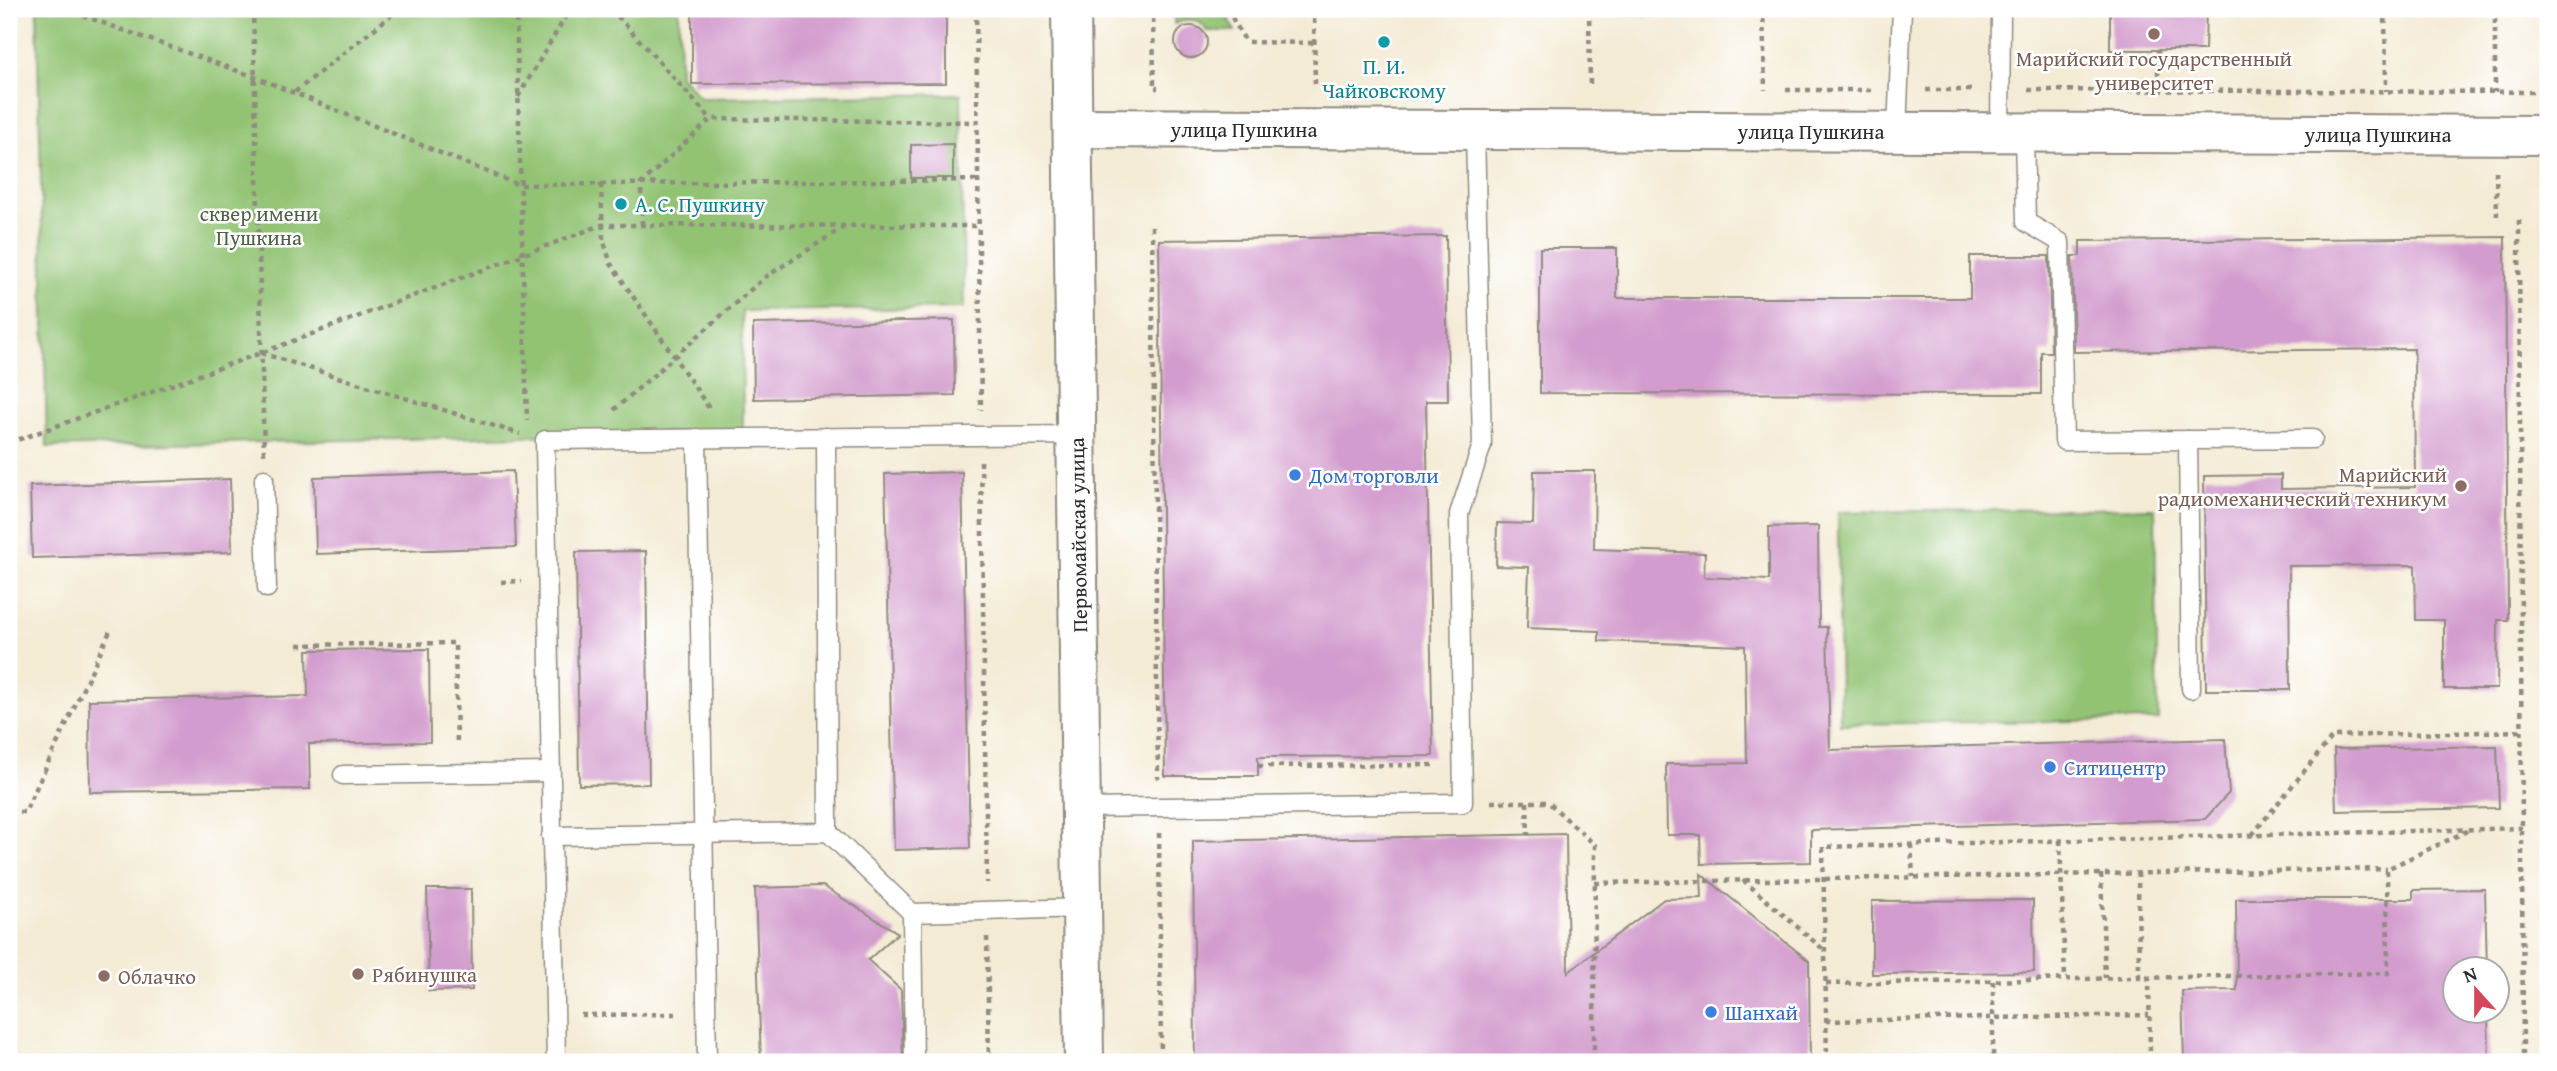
<svg xmlns="http://www.w3.org/2000/svg" width="2557" height="1071" viewBox="0 0 2557 1071" font-family="'Gentium Book Plus',serif">
	<style>
		.green { fill: #92c373; stroke: #5e774f; stroke-width: 2 }
		.building { fill: #d39cce }
		.lines { fill: none; stroke-linecap: round; stroke-linejoin: round }
		.service-casing { stroke: #908b80; stroke-width: 21 }
		.tertiary-casing { stroke: #908b80; stroke-width: 42 }
		.primary-casing { stroke: #908b80; stroke-width: 42 }
		.path { stroke: #908b80; stroke-width: 4.5; stroke-dasharray: 5 5; stroke-linecap: butt }
		.service { stroke: #fff; stroke-width: 18 }
		.tertiary { stroke: #fff; stroke-width: 38 }
		.primary { stroke: #fff; stroke-width: 38 }
		.education-dot { fill: #8d6e63; stroke: #fff; stroke-width: 2.5 }
		.culture-dot { fill: #0f9aa8; stroke: #fff; stroke-width: 2.5 }
		.shop-dot { fill: #3f7fe0; stroke: #fff; stroke-width: 2.5 }
		.labels { text-anchor: middle; dominant-baseline: central; stroke-width: 5; stroke-linejoin: round; paint-order: stroke }
		.education-label { font-size: 21px; fill: #785e54; stroke: #fff; text-anchor: start }
		.culture-label { font-size: 21px; fill: #0d838f; stroke: #fff }
		.street-label { font-size: 21px; fill: #2b2b2b; stroke: #fff }
		.park-label { font-size: 21px; fill: #4f6044; stroke: #fff }
		.shop-label { font-size: 21px; fill: #366cbe; stroke: #fff; text-anchor: start }
	</style>
	<rect width="100%" height="100%" fill="#fff"/>
	<filter id="ink" filterUnits="userSpaceOnUse"><feTurbulence type="fractalNoise" baseFrequency=".0143" numOctaves="2"/><feDisplacementMap in="SourceGraphic" scale="14" xChannelSelector="R" yChannelSelector="G"/><feConvolveMatrix kernelMatrix="1 2 1 2 8 2 1 2 1" color-interpolation-filters="sRGB"/></filter>
	<filter id="wash" filterUnits="userSpaceOnUse"><feTurbulence type="fractalNoise" baseFrequency=".00686" numOctaves="4" result="noise"/><feDisplacementMap in="SourceGraphic" scale="28" xChannelSelector="R" yChannelSelector="G"/><feGaussianBlur stdDeviation="1.57" result="paint"/><feColorMatrix in="noise" values="0 0 0 0 0 0 0 0 0 0 0 0 0 0 0 0 0 1.4 0 .05"/><feComposite in="paint" operator="in"/></filter>
	<g filter="url(#wash)">
		<rect width="100%" height="100%" fill="#f4ebd5"/>
		<g class="green">
			<path d="M37 9H679L680 75 701 98 961 94 964 308 742 311 743 431 47 447Z"/>
			<path d="M1175 9H1223L1235 31H1207C1199 17 1189 18 1174 24Z"/>
			<path d="M1602 9H1663V15L1602 14Z"/>
			<rect x="1688" y="9" width="61" height="6"/>
			<path d="M2155 508 2158 720 1840 724 1838 512Z"/>
		</g>
		<g id="blocks">
			<g class="building">
				<path d="M692 9H946V83L692 84Z"/>
				<path d="M2110 9H2206L2205 50H2110Z"/>
				<circle cx="1191" cy="42" r="16"/>
				<path d="M953 144V178H911V145Z"/>
				<path d="M1446 236 1448 401H1426L1433 756 1258 757V776H1165L1159 240Z"/>
				<path d="M2505 237 2508 620H2498L2497 689H2444V620H2416L2415 565 2289 566 2290 690H2206L2204 476 2281 475V489L2415 487 2414 349 2074 352 2072 256H2080V241Z"/>
				<path d="M1540 248H1617V298H1970V256H2049L2051 352H2041V394L1540 393Z"/>
				<path d="M954 320 955 395 754 399 753 324Z"/>
				<path d="M513 471 516 547 316 554 314 477Z"/>
				<path d="M1534 471H1595L1594 549 1705 553 1704 577 1769 580V527L1818 526 1819 627H1827L1830 750 2225 739 2229 793 2205 819 1811 830V862L1701 864 1700 835H1667L1666 764 1747 763 1745 646 1599 641V631L1527 628 1529 567 1496 566 1497 523 1533 524Z"/>
				<path d="M962 472 970 848 894 850 885 474Z"/>
				<path d="M230 479 232 552 32 558 30 486Z"/>
				<path d="M646 551 649 784 579 785 576 552Z"/>
				<path d="M429 649 430 742 309 744 310 789 90 792 89 700 308 696 307 650Z"/>
				<path d="M2497 746 2499 808 2336 811 2334 749Z"/>
				<path d="M1566 834 1568 972 1664 899 1702 898 1701 874 1809 961 1810 1062H1195L1193 841Z"/>
				<path d="M823 886 898 933 868 960 901 990 903 1062H761L755 888Z"/>
				<path d="M427 889H471L472 990 429 991Z"/>
				<path d="M2485 889 2487 970H2455V1012H2488L2489 1062H2184L2182 991 2237 990 2236 899H2413V890Z"/>
				<path d="M2033 900 2034 972 1872 974V901Z"/>
			</g>
		</g>
	</g>
	<g filter="url(#ink)">
		<use href="#blocks" fill-opacity="0" stroke="#908b80" stroke-width="2"/>
		<g class="lines">
			<defs>
				<g id="service">
					<path d="M1897 132 1902 9"/>
					<path d="M2000 132 2001 9"/>
					<path d="M2024 133 2026 222 2060 242 2064 441 2313 439"/>
					<path d="M826 437 828 832"/>
					<path d="M697 438 707 1062"/>
					<path d="M2188 440 2191 689"/>
					<path d="M264 479 267 588"/>
					<path d="M343 775 550 772"/>
					<path d="M1082 808 1463 803 1459 514 1482 445 1475 130"/>
					<path d="M551 836 828 832 912 913 1083 908"/>
					<path d="M912 913 914 1062"/>
					<path d="M556 1062 545 440 1077 435"/>
				</g>
				<path id="tertiary" d="M1073 128 2548 135"/>
				<path id="primary" d="M1071 9 1084 1062"/>
			</defs>
			<use href="#service" class="service-casing"/>
			<use href="#tertiary" class="tertiary-casing"/>
			<use href="#primary" class="primary-casing"/>
			<g class="path">
				<path d="M64 9 255 77 519 185 978 180"/>
				<path d="M253 9 264 454"/>
				<path d="M516 9 527 421"/>
				<path d="M611 9 711 119"/>
				<path d="M976 9 981 410"/>
				<path d="M1153 9 1154 88H1158"/>
				<path d="M1227 9 1246 42 1314 43"/>
				<path d="M1314 9 1315 88"/>
				<path d="M1589 9 1590 89"/>
				<path d="M1763 9 1765 90"/>
				<path d="M2385 9 2386 91"/>
				<path d="M2495 9V92"/>
				<path d="M2158 50V91"/>
				<path d="M1786 90H1872"/>
				<path d="M1926 90H1973"/>
				<path d="M2028 90 2548 92"/>
				<path d="M295 92 399 9"/>
				<path d="M518 97 570 9"/>
				<path d="M2496 171 2497 220"/>
				<path d="M601 184 603 239 611 264 711 411"/>
				<path d="M2519 220 2523 1062"/>
				<path d="M642 225 641 184 711 119 977 122"/>
				<path d="M1152 226 1158 779"/>
				<path d="M261 353 520 434"/>
				<path d="M614 410 764 278 844 227"/>
				<path d="M9 443 261 353 602 225 978 226"/>
				<path d="M981 461 987 883"/>
				<path d="M501 582 522 581"/>
				<path d="M298 645 455 643 457 745"/>
				<path d="M1258 766 1437 765"/>
				<path d="M1491 802H1548L1595 845 1594 1062"/>
				<path d="M1527 802 1528 835"/>
				<path d="M9 812H25L111 629"/>
				<path d="M1159 833 1161 1062"/>
				<path d="M2252 835 2333 736 2522 731"/>
				<path d="M2060 840 2065 979"/>
				<path d="M1911 844 1913 877"/>
				<path d="M2138 873 2139 978"/>
				<path d="M2101 874 2105 978"/>
				<path d="M1743 880 1824 950"/>
				<path d="M1595 883 2387 869"/>
				<path d="M987 937 989 1062"/>
				<path d="M1993 981V1059"/>
				<path d="M1826 984 2388 973 2387 869 2467 831"/>
				<path d="M581 1015 678 1014"/>
				<path d="M1826 1021 2149 1015"/>
				<path d="M1827 1060 2150 1058 2149 978"/>
				<path d="M1827 1062 1823 847 2522 828"/>
			</g>
			<use href="#service" class="service"/>
			<use href="#tertiary" class="tertiary"/>
			<use href="#primary" class="primary"/>
		</g>
	</g>
	<g class="education-dot">
		<circle cx="2154" cy="34" r="7"/>
		<circle cx="2461" cy="486" r="7"/>
		<circle cx="358" cy="974" r="7"/>
		<circle cx="104" cy="976" r="7"/>
	</g>
	<g class="culture-dot">
		<circle cx="1384" cy="42" r="7"/>
		<circle cx="621" cy="204" r="7"/>
	</g>
	<g class="shop-dot">
		<circle cx="1295" cy="475" r="7"/>
		<circle cx="2050" cy="767" r="7"/>
		<circle cx="1711" cy="1012" r="7"/>
	</g>
	<g class="labels">
		<g class="education-label">
			<text x="2154" y="58" text-anchor="middle">Марийский государственный<tspan x="2154" dy="24">университет</tspan></text>
			<text x="2447" y="474" text-anchor="end">Марийский<tspan x="2447" dy="24">радиомеханический техникум</tspan></text>
			<text x="372" y="974">Рябинушка</text>
			<text x="118" y="976">Облачко</text>
		</g>
		<g class="culture-label">
			<text x="1384" y="66">П. И.<tspan x="1384" dy="24">Чайковскому</tspan></text>
			<text x="635" y="204" text-anchor="start">А. С. Пушкину</text>
		</g>
		<g class="street-label">
			<text x="1244" y="129">улица Пушкина</text>
			<text x="1811" y="131">улица Пушкина</text>
			<text x="2378" y="134">улица Пушкина</text>
			<text transform="translate(1078 535) rotate(-91)">Первомайская улица</text>
		</g>
		<g class="park-label">
			<text x="259" y="213">сквер имени<tspan x="259" dy="24">Пушкина</tspan></text>
		</g>
		<g class="shop-label">
			<text x="1309" y="475">Дом торговли</text>
			<text x="2064" y="767">Ситицентр</text>
			<text x="1725" y="1012">Шанхай</text>
		</g>
	</g>
	<rect width="2557" height="1071" fill="none" stroke="#fff" stroke-width="35"/>
	<g transform="translate(2476 990) rotate(339)"><circle r="33" fill="#ffffff" stroke="#aaaaaa" stroke-width="2"/>
	<path d="M0-5L12 26L0 18L-12 26Z" fill="#d1495b"/>
	<text y="-10" font-size="19" font-weight="bold" text-anchor="middle" fill="#2b2b2b">N</text>
	</g>
</svg>
